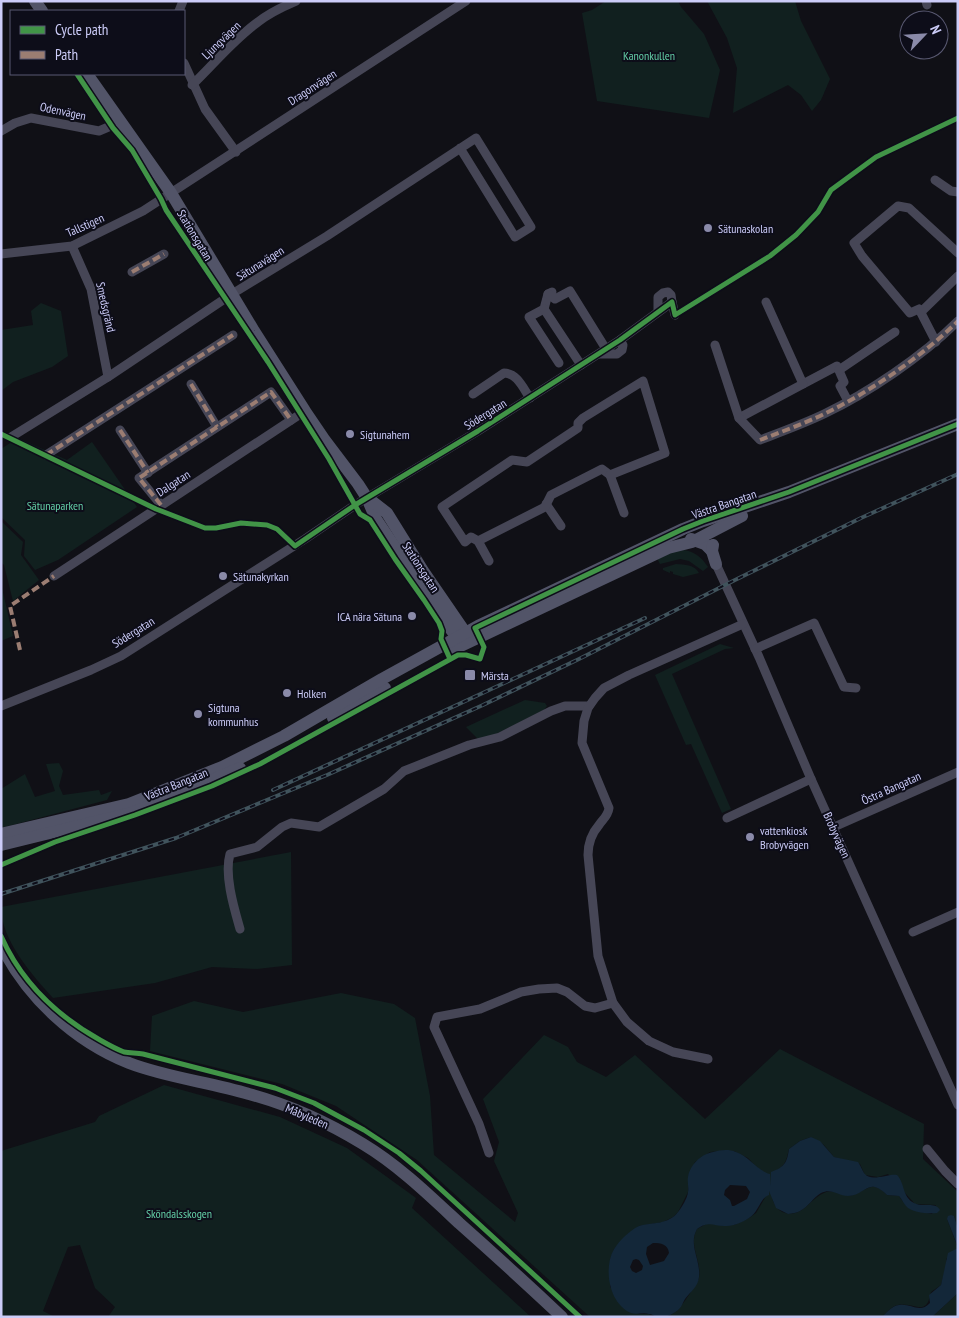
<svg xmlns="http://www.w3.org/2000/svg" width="959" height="1318" viewBox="0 0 959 1318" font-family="'PT Sans Narrow',sans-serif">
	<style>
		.green { fill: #11201f; fill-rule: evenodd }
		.water { fill: #132739; fill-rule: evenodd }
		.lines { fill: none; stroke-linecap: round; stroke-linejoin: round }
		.street { stroke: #464656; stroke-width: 9 }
		.secondary { stroke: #525468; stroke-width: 12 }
		.rail-casing { stroke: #40535c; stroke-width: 4 }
		.rail { stroke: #0d0d19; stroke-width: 2; stroke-dasharray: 5.5; stroke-linecap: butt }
		.quiet { stroke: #9b7d72; stroke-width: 4; stroke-dasharray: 8 4; stroke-linecap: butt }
		.cycleway-casing { stroke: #0d0d19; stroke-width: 8 }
		.cycleway { stroke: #419447; stroke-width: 5 }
		.poi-dot { fill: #8a8aa9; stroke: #0d0d19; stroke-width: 2 }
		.labels { text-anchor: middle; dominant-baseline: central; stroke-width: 4; stroke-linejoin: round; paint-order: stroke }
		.street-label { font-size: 12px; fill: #ccccf8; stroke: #0d0d19 }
		.park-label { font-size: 12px; fill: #63cda6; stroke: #0d0d19 }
		.poi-label { font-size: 12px; fill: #ccccf8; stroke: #0d0d19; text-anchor: start }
	</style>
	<rect width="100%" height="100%" fill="#101016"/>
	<g class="green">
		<path d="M606 1H678L681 7 704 34 720 70 709 118 597 101 582 13 592 10Z"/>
		<path d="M707 1H795L801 21 830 79 821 100 812 111 801 95 788 85 733 113 737 68 727 38Z"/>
		<path d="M41 303 61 311 68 356 52 367 13 382 1 391V330L33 325 31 311Z"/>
		<path d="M18 438 67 460 92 442 137 507 58 560 35 570 24 556 25 540 1 517V449Z"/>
		<path d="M1 521 23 542 21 555 39 580 13 601 4 565 1 562Z"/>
		<path d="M678 550C692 549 701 556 708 567L703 571 689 561 680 559 660 564 657 558Z"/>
		<path d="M676 564C685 565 694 564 699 573L683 577 673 574V572L670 571V573L663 570V568Z"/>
		<path d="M1 584 13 636 1 641Z"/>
		<path d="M720 644 734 648 725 649 672 674 731 809 722 813 691 744 686 745 655 675Z"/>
		<path d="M525 700 545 703 547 706 544 710 486 739H478L466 727Z"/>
		<path d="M59 763 63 771 59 786 63 795 99 790 101 795 112 791 107 800 1 828V789L25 774 35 797 55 791 46 764Z"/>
		<path d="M291 852 292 965 257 969 212 967 155 983 53 998C32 975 1 940 1 907Z"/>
		<path d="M341 993 394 1004 415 1018 430 1096 434 1155 515 1222 518 1213 494 1161 499 1142 483 1099 544 1035 568 1047 577 1062 606 1077 635 1055 705 1119 780 1049 924 1124 923 1159 958 1192V1229L954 1216 947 1219 958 1248 946 1259 947 1262 941 1285 931 1292C926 1318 916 1302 898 1305 892 1306 887 1312 882 1317H668C671 1314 674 1313 677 1311 680 1309 698 1282 699 1278 702 1261 688 1245 697 1229L708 1223 734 1225 749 1218 756 1213 766 1196 761 1172 748 1158 734 1151H718L710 1152 695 1162 688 1177V1192L678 1212 673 1217 663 1222 639 1226 626 1236 614 1249 610 1261V1287L639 1314H649L655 1317H590L417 1160 336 1106 282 1084 150 1051 152 1016 194 1001 243 1012ZM811 1137 824 1145 834 1157 860 1164 865 1175 878 1177 888 1174 915 1204 936 1205 932 1214C913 1210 910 1212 899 1196L887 1195C872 1180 869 1189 853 1195 843 1198 835 1188 824 1193 814 1197 808 1207 800 1211 795 1214 789 1214 785 1213 768 1207 772 1187 771 1173 785 1167 786 1162 789 1149L800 1141Z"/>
		<path d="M164 1085 280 1117 347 1148 416 1198 412 1208 531 1317H108L115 1307 95 1288 80 1245 68 1247 43 1311 55 1317H1V1151L95 1122 99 1116Z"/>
		<path d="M958 1293V1317H932Z"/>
	</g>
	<g class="water">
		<path d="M811 1137 820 1141 834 1157 858 1162C861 1166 862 1170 864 1173 871 1183 888 1173 897 1175 905 1183 902 1197 914 1203 923 1208 935 1201 940 1210L937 1213C929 1214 912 1213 906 1206 903 1203 902 1199 899 1196L887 1195C867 1176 866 1196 848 1196 838 1196 832 1188 821 1193 813 1198 808 1207 800 1211 797 1213 792 1213 788 1214L776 1208 769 1191V1195C759 1199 759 1212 749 1218 743 1222 734 1226 727 1226 714 1227 710 1220 697 1229 688 1245 701 1260 699 1277 698 1287 691 1291 685 1299 683 1302 682 1306 680 1308 674 1315 664 1318 656 1317 654 1316 652 1314 649 1314 643 1312 637 1315 631 1313 609 1304 603 1268 614 1249 619 1241 630 1230 639 1226 653 1222 668 1225 678 1212 682 1207 687 1199 688 1192 689 1187 687 1182 688 1177 690 1165 701 1154 713 1152 720 1150 729 1149 736 1152 750 1157 756 1170 770 1174V1186L771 1172C785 1167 787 1162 789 1149L800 1141ZM730 1185 746 1186 750 1192 747 1199 734 1206H732L730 1200 724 1195 725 1190ZM653 1243C661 1243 668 1244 669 1253L664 1261 650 1265 646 1254 647 1247ZM636 1259 639 1260 643 1266 642 1270 636 1273 632 1271 630 1267 633 1260Z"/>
		<path d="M951 1215 954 1216 958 1229V1247L947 1219 948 1216Z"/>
		<path d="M958 1248V1293L932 1317H882C887 1312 892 1306 899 1305 911 1303 920 1314 930 1303L929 1295 941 1285 948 1253Z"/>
	</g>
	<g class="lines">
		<g class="street">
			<path d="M926 1 927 5"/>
			<path d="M179 11 183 1"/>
			<path d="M184 63 205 109 236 152"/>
			<path d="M192 85C214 64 233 40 258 22 269 13 282 7 296 1"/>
			<path d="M1 131 15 123 31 118 99 131 120 122"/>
			<path d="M935 180 951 191 958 192"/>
			<path d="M72 246 91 289 108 377"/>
			<path d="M1 254 72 246 143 211 466 1"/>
			<path d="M132 272 164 254"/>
			<path d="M552 292 548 294 544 309 529 317 559 363"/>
			<path d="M548 294 555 299 570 291 606 349"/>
			<path d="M766 302 803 384 837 366 844 382 840 386 848 401"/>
			<path d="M544 309 581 365"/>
			<path d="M658 312V297L663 293 668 292 671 295 672 302"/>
			<path d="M921 312 958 276"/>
			<path d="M936 342 919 309 910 313 862 256 854 243 898 206 909 208 958 253"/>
			<path d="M715 345 739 418 803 384"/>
			<path d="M599 354H617L622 350 623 345 620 340"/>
			<path d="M839 370 895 332"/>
			<path d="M191 384 217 427"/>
			<path d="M473 394 504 373C517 373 523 388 530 398"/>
			<path d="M739 418 760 440C781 432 803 424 824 414 868 393 923 356 958 321"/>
			<path d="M120 430 148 473"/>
			<path d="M11 437 108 377 232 294 327 236 476 138 531 227 515 237 460 148"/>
			<path d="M46 455 233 335"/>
			<path d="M546 504 561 526"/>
			<path d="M161 505 139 478 271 392 291 420"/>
			<path d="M478 541 545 507 551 495 602 469 610 475"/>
			<path d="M489 561 478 541 471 537 465 542 442 507 512 460 527 462 578 428V423L583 418 643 381 665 453 610 475 624 513"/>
			<path d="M716 564 759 657 811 779 958 1105"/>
			<path d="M54 576 305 411"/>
			<path d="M755 649 814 623 844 687 856 688"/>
			<path d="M1 706 91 670 121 656 305 539 355 505 478 431 620 340 672 302 675 315"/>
			<path d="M727 818 811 779"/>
			<path d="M834 827 958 772"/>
			<path d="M240 929C234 908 224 875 230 854L257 847 282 827 291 823 319 827 384 789 404 771 469 745 500 737 551 711 565 706H589"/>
			<path d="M913 932 958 912"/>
			<path d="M708 1059 673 1052 649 1041 627 1022 613 1003 598 956 588 855C588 844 592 833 599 825 603 819 608 816 609 808L582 743 584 721 588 708 595 698 604 688 629 675 743 624"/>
			<path d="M927 1149 945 1171 958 1184"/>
			<path d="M489 1153 479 1124 434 1027 437 1017 480 1009 521 992 539 989 557 988 567 992 585 1006 595 1008 613 1003"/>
		</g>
		<g class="secondary">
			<path d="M35 1 42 11"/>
			<path d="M87 74 171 193 254 331 305 411 324 439 358 484 367 498 376 519 446 623 461 643"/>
			<path d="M369 499 387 513 423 571 469 638"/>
			<path d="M691 539 705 544 712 551"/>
			<path d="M713 545 712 551 716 564"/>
			<path d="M452 650 668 548 692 542 742 516"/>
			<path d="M333 718 385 688"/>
			<path d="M1 834 129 804 222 767 284 736 382 679 478 626 683 529 703 521 789 492 958 424"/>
			<path d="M1 845 131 813 178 795 240 768"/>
			<path d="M1 945C28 998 74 1041 129 1063 168 1078 210 1082 249 1094 290 1105 327 1122 363 1144 398 1165 429 1195 459 1223 494 1254 528 1285 562 1317"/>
		</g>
		<defs>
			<g id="rail">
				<path d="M273 790 645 618"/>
				<path d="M1 894 176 838 327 775 483 705 579 659 735 580 861 518 958 474"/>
			</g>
		</defs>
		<use href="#rail" class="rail-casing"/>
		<use href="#rail" class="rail"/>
		<g class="quiet">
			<path d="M132 272 164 254"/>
			<path d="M191 384 217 427"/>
			<path d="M120 430 148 473"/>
			<path d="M760 440C781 432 803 424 824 414 868 393 923 356 958 321"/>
			<path d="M46 455 233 335"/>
			<path d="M161 505 139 478 271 392 291 420"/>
			<path d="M20 650 10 606 54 576"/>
		</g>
		<defs>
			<g id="cycleway">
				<path d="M77 74 113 128 132 150 161 199 166 210 268 362 329 459 360 514 370 520 395 559 424 600 439 623 442 631 441 639 450 659"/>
				<path d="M1 434 156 509 187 521 205 528H216L241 523 267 525 277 529 295 546 355 505 478 431 620 340 672 302 675 315 770 256 796 235 818 212 831 190 876 157 958 118"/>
				<path d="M1 865 55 842 135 815 212 786 260 764 458 655H466L480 659 484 647 475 628 683 529 703 521 789 492 958 424"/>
				<path d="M1 936C21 981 57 1016 100 1040 107 1044 116 1049 124 1052 130 1053 137 1053 143 1054L275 1088 314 1103 364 1130 399 1153 421 1171 580 1317"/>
			</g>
		</defs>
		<use href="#cycleway" class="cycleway-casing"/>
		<use href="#cycleway" class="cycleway"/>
	</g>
	<g class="poi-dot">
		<circle cx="708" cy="228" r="5"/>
		<circle cx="350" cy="434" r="5"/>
		<circle cx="223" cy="576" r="5"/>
		<circle cx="412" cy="616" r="5"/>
		<rect x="464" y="669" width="12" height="12" rx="2.5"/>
		<circle cx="287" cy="693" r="5"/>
		<circle cx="198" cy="714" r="5"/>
		<circle cx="750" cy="837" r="5"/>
	</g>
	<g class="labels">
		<g class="street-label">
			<text transform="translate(221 40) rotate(-44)">Ljungvägen</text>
			<text transform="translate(312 87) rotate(-33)">Dragonvägen</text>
			<text transform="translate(63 111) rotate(12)">Odenvägen</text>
			<text transform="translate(85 225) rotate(-24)">Tallstigen</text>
			<text transform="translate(195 235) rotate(59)">Stationsgatan</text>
			<text transform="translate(260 263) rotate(-32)">Sätunavägen</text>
			<text transform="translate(106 307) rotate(77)">Smedsgränd</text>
			<text transform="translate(485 414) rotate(-32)">Södergatan</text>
			<text transform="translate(173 483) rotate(-33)">Dalgatan</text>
			<text transform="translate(724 504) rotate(-19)">Västra Bangatan</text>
			<text transform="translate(421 567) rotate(57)">Stationsgatan</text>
			<text transform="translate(133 632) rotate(-32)">Södergatan</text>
			<text transform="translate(176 784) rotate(-22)">Västra Bangatan</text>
			<text transform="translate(891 788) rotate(-24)">Östra Bangatan</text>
			<text transform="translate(837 835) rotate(66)">Brobyvägen</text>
			<text transform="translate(307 1116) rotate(23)">Måbyleden</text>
		</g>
		<g class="park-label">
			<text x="649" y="55">Kanonkullen</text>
			<text x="55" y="505">Sätunaparken</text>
			<text x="179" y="1213">Sköndalsskogen</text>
		</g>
		<g class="poi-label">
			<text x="718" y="228">Sätunaskolan</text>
			<text x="360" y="434">Sigtunahem</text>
			<text x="233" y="576">Sätunakyrkan</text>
			<text x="402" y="616" text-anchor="end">ICA nära Sätuna</text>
			<text x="481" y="675">Märsta</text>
			<text x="297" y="693">Holken</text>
			<text x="208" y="707">Sigtuna<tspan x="208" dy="14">kommunhus</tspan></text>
			<text x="760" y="830">vattenkiosk<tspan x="760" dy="14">Brobyvägen</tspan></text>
		</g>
	</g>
	<rect width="959" height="1318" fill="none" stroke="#ccccf8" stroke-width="5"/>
	<rect x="10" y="10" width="175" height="65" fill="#0d0d19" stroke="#595972"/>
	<rect x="20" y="26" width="25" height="8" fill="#419447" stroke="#595972"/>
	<text x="55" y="35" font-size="15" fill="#ccccf8">Cycle path</text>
	<rect x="20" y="51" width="25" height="8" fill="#9b7d72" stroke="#595972"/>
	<text x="55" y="60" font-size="15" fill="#ccccf8">Path</text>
	<g transform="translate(924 35) rotate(65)"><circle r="24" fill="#0d0d19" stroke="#595972"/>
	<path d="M0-4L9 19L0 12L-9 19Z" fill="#8a8aa9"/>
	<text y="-8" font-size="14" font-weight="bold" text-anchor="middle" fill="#ccccf8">N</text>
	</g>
</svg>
